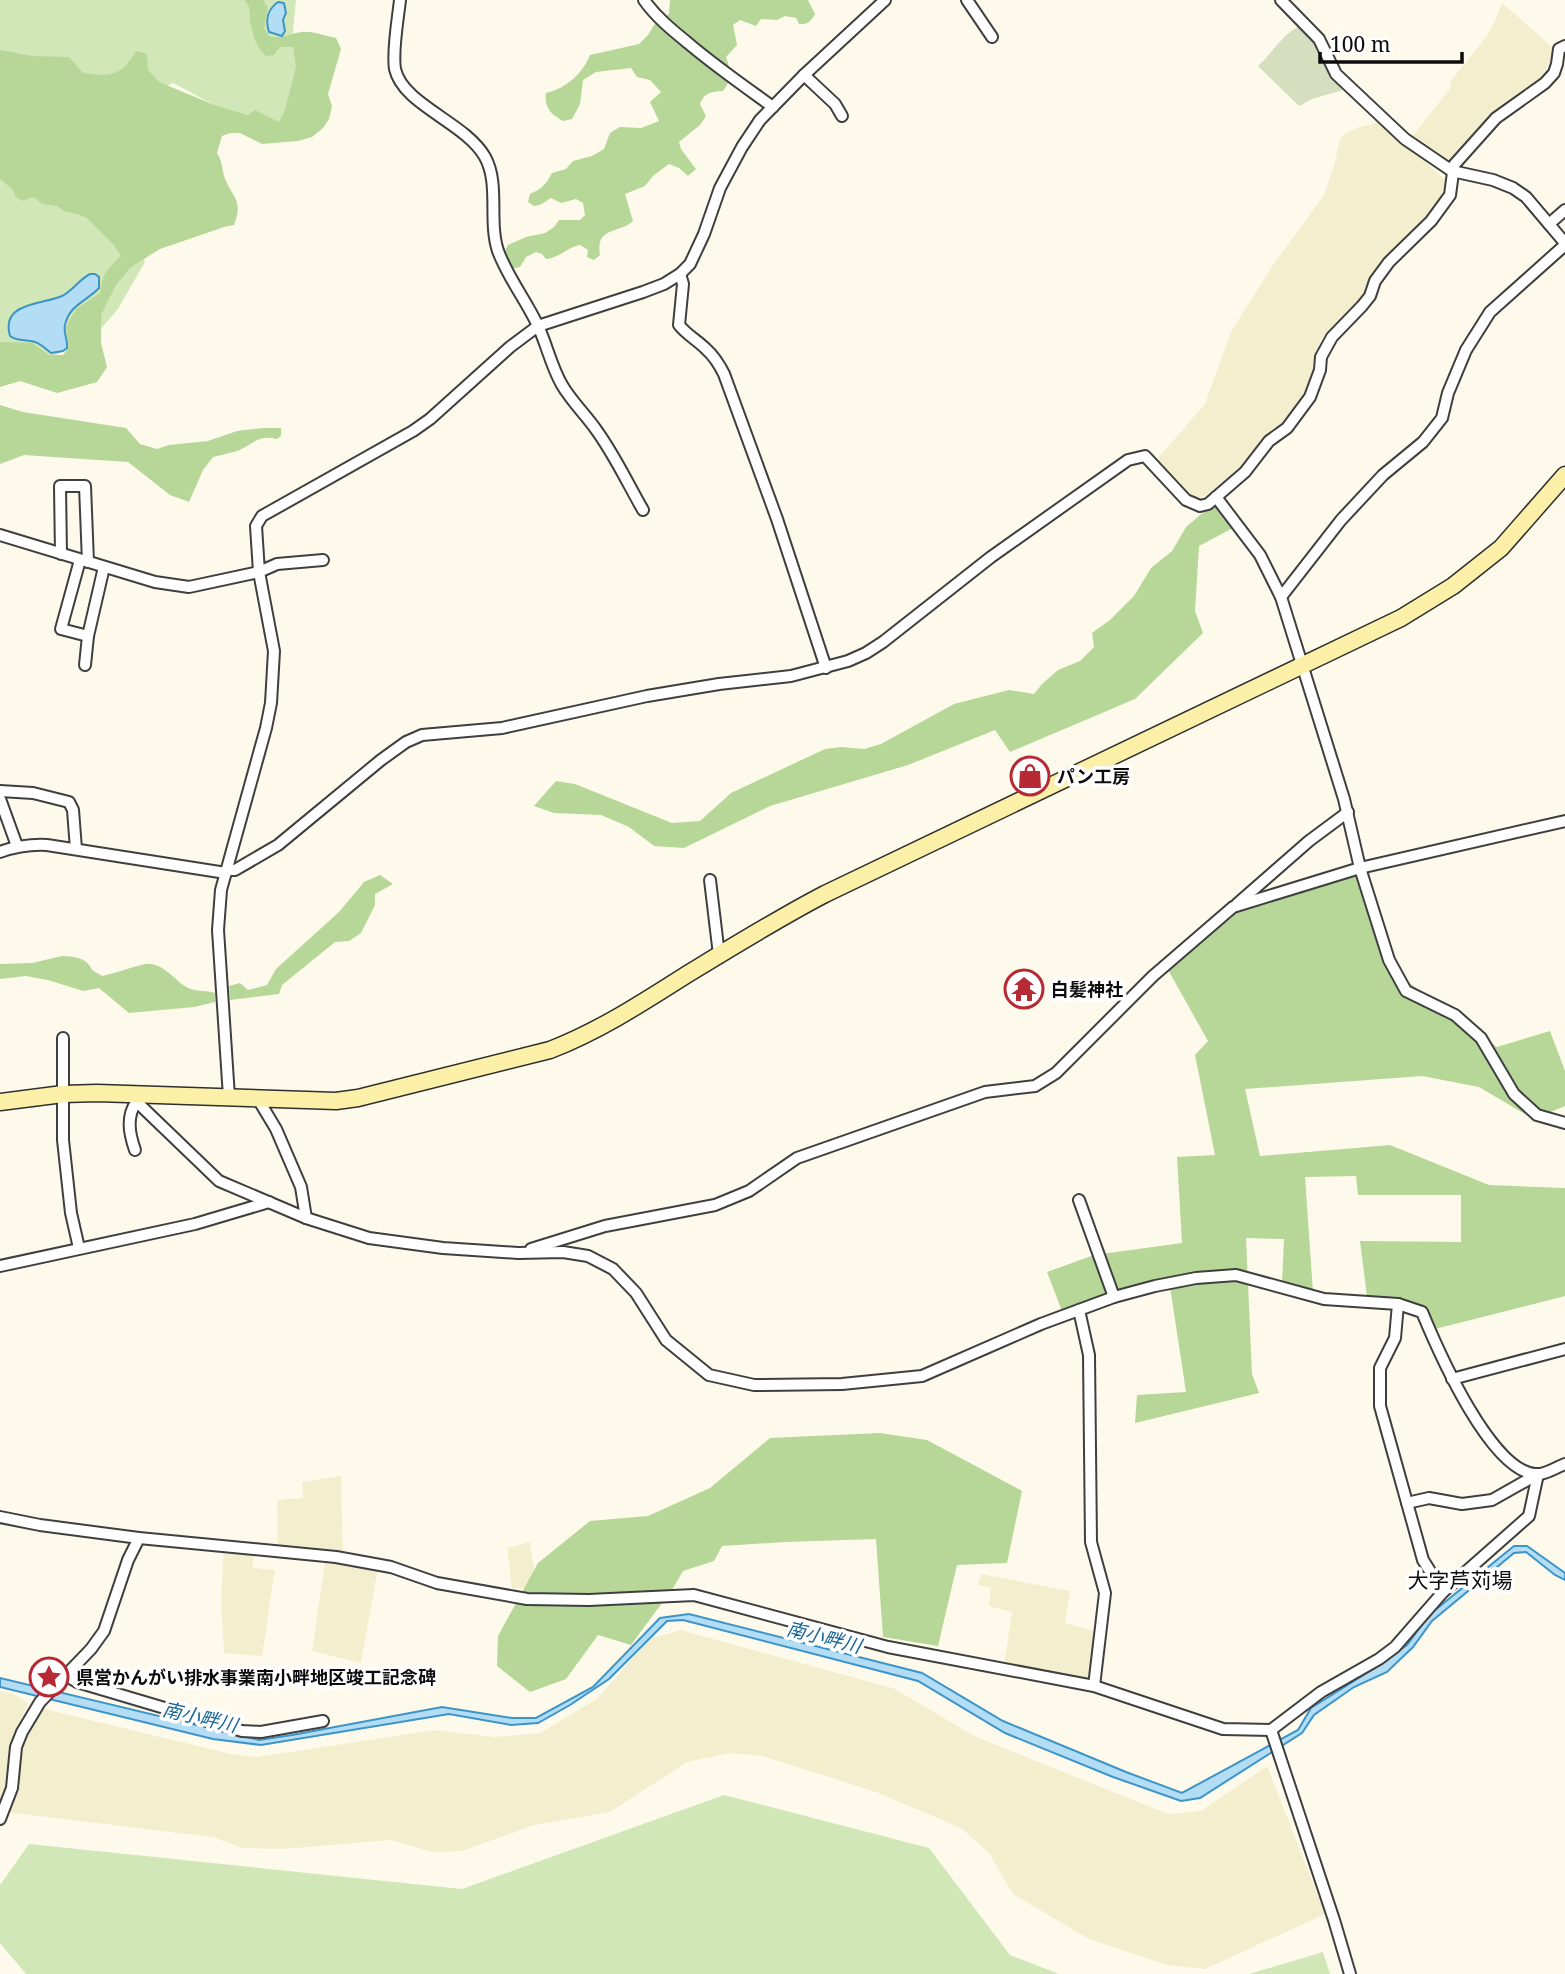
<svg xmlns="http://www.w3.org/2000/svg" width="1565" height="1974" viewBox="0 0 1565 1974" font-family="'Noto Serif','Noto Sans JP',serif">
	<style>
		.farmland { fill: #f3eecd }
		.green { fill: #d1e7b7 }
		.forest { fill: #b6d797 }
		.cemetery { fill: #d5debe }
		.water { fill: #b2ddf4; stroke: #3c94c8; stroke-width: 2 }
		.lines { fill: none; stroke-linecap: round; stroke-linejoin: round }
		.street-casing { stroke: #3f3f3f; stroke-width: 14 }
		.secondary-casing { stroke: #2e2e2e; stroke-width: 19 }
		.street { stroke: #fff; stroke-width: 10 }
		.secondary { stroke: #fcf0a9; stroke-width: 16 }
		.labels { text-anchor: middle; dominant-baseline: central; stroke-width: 7; stroke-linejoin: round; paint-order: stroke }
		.poi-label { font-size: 18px; font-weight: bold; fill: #0c0c0c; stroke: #fff; text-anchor: start }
		.water-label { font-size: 19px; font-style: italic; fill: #1a6598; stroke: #fff }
		.quarter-label { font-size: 21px; fill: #0c0c0c; stroke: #fff }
	</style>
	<rect width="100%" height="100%" fill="#fefaeb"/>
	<g class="farmland">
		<path d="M1502 3 1552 47 1551 61 1539 81 1493 114 1449 161 1432 153 1412 137 1452 86 1449 83 1486 37 1495 21Z"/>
		<path d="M1379 122 1411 151 1423 159 1439 175 1447 180 1437 204 1425 220 1380 263 1370 277 1366 292 1358 303 1337 322 1320 341 1311 383 1285 422 1264 439 1254 454 1233 473 1209 493 1202 497H1194L1157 459 1205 404 1231 332 1271 268 1324 195 1335 162 1339 143 1343 135 1357 128Z"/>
		<path d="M341 1476 343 1556 278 1548 277 1500 303 1498 302 1482Z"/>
		<path d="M530 1542 537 1589 512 1588 507 1548Z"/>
		<path d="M224 1549 253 1553V1568L275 1570 262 1656 224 1653 221 1601Z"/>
		<path d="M325 1561 378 1568 361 1663 312 1651Z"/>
		<path d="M981 1574 1070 1591 1065 1623 1097 1632 1090 1680 1004 1666 1012 1612 989 1606 991 1588 978 1585Z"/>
		<path d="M681 1630 895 1689 976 1737 1168 1814 1201 1811 1267 1766 1325 1914 1205 1969 1167 1965 1089 1939 1013 1894 989 1853 961 1828 876 1792 762 1756 731 1753 687 1762 610 1812 534 1825 462 1851 432 1852 391 1840 283 1849 243 1848 213 1837 5 1812 19 1791 22 1743 40 1708 231 1754 257 1757 435 1730 494 1737 540 1733 598 1698 649 1639Z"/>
		<path d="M0 1691 14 1694 28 1703 10 1743 7 1788 0 1802Z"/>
	</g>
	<g class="green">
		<path d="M0 0H296L292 41 309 40 280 126 235 116 173 83 81 127 145 262 118 309 97 333 0 385Z"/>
		<path d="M724 1795 929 1848 1010 1955 1059 1974H26L0 1943V1885L29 1844 462 1889Z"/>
		<path d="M1323 1952 1330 1974H1249Z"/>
	</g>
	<g class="forest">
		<path d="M244 0H263L268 8 264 28 269 36C284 40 288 33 302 32 313 31 325 36 336 38L341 49 328 94 332 106 329 119 323 128 312 137 298 141 262 144 240 133H230L222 136 217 153C222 161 222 167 224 176 232 198 244 199 234 225L224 227 160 249 131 267 116 285 101 315V343L107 367 97 382 57 393 20 381 0 387V342L32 343 49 355H63L69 347 66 327 76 309 100 293C102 273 108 269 121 256L114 245 87 218 78 214 66 212 57 206 43 204 33 197 23 201 16 197 12 189 0 179V50L32 56 69 57 83 73C110 77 121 77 136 51L147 54 148 70 159 82 217 106 248 115 255 110 279 122 284 113 296 67 293 47H280L274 55 266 56C257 48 254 38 251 26 248 16 253 8 244 0Z"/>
		<path d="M670 0H808L815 14C811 21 808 25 799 24L796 18 785 16 777 20 761 19 756 26 740 20 733 25 737 45 726 57C731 70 732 80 723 91 711 92 705 92 700 104L706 116 700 125 679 142 681 149 696 169 688 176 679 168 669 164 653 176 645 186 625 194 633 221C620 234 595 226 600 255L594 260 587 257 588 250 580 245C568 247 559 258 546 259L542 254 536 252 526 257 520 267 510 269 503 255 508 245 526 237 545 233 554 227 559 220H580L585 215 583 203 576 199 561 203 551 198 540 205 534 206 528 202 530 194C542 189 546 184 552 173L566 169 573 161 592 156 604 149 610 133 620 127 641 128 659 121 650 102 661 92 650 80 637 77 631 68 596 72 583 80 580 104 572 119 563 121C551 115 544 107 546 93 567 88 582 74 590 55L639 44 648 35 654 25 669 14Z"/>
		<path d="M0 405 23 412 126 428 140 444 157 449 169 445 208 441 237 431 262 428H281V436L277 439C256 434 254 445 237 451 230 453 221 455 213 457L203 470 189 502 170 495 128 462 24 455 0 464Z"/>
		<path d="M1216 504 1223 518 1233 528 1199 546 1195 611 1203 633 1135 699 1010 752 995 730 908 765 770 806 684 848 654 846 629 827 601 815 554 813 534 806 556 781 575 784 672 823 700 821 731 793 825 749 842 747 864 749 881 744 954 704 1009 690 1034 694 1042 684 1058 670 1080 661 1094 647 1092 633 1110 620 1134 596 1151 568 1172 551 1186 527 1200 515Z"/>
		<path d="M1359 871 1396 973 1497 1047 1550 1031 1565 1071V1106L1533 1119 1479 1087 1422 1076 1245 1089 1260 1156 1390 1145 1489 1185 1565 1188V1296L1435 1329 1423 1309 1367 1297 1360 1241 1461 1242V1195H1358L1356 1176 1305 1177 1313 1292 1282 1282 1284 1239 1246 1238 1252 1374 1259 1393 1135 1423 1137 1395 1186 1392 1169 1280 1062 1311 1047 1272 1094 1255 1182 1243 1177 1157 1215 1155 1195 1055 1208 1041 1167 968 1235 910Z"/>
		<path d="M380 875 393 884 375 894V905L361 933 349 941 335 942 282 985 279 994 230 1000 229 986 240 983 248 990 267 985 276 969 339 912 364 882Z"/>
		<path d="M62 956C74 957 87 957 92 970L102 976C117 973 131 967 145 964 164 962 174 981 188 988 197 992 206 990 215 993V1002L194 1007 129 1013 99 988 83 991 48 980 26 976 0 979V964L32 963Z"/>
		<path d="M880 1433 927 1440 1022 1491 1007 1563 957 1565 938 1646 883 1637 876 1539 784 1542 722 1546 714 1561 683 1571 673 1588 631 1645 598 1635 566 1679 530 1692 497 1666 498 1636 538 1563 590 1521 648 1516 710 1488 770 1438Z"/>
	</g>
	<path class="cemetery" d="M1301 25 1316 44 1332 78 1343 90 1312 99 1299 106 1258 66C1272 53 1284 33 1301 25Z"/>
	<g class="water">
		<path d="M278 2 284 3 286 13 283 20 285 31 282 36 269 32C265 20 268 9 278 2Z"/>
		<path d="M90 274H95L99 277V288C87 301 69 305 65 325 63 332 68 340 67 348L63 351 51 353C46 349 41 344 35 342 25 339 18 342 10 336 0 301 45 305 64 295 74 289 80 279 90 274Z"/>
		<path d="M1514 1546H1527L1565 1573V1580L1555 1575 1526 1552 1514 1553 1432 1621 1413 1647 1387 1672 1354 1687 1314 1715 1302 1733 1200 1798 1181 1801 1113 1777 1005 1733 918 1681 683 1620 667 1621 609 1679 570 1705 538 1723 511 1725 449 1714 261 1745 213 1739 0 1687V1678L259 1740 292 1735 442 1707 512 1718H536L593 1687 660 1618 689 1614 922 1673 1003 1721 1126 1772 1182 1793 1298 1730 1311 1708 1381 1664 1407 1645 1429 1615Z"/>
	</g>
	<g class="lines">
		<defs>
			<g id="street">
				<path d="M400 0C398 19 392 51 395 69 403 105 465 122 485 157 500 184 488 221 498 251 508 278 526 300 538 326 547 345 551 366 562 385 572 402 586 415 597 431 615 456 628 484 643 510"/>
				<path d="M644 0C656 17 672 30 688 43 715 66 744 86 773 107"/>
				<path d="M967 0 992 37"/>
				<path d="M1281 0 1319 39 1336 74 1405 139 1452 171 1493 180 1513 188 1526 197 1565 243"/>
				<path d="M804 75 835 104 842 116"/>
				<path d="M1549 224 1565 210"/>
				<path d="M680 274 683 284 679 325C687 335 697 340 706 349 714 356 719 364 724 374L777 519 826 668"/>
				<path d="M1216 497 1260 555 1281 597 1344 799 1360 868 1389 960 1406 991 1455 1015 1481 1038 1514 1094 1537 1115 1565 1123"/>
				<path d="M0 535 155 582 189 587 259 572 277 564 323 560"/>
				<path d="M61 554 60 486H85L88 562"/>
				<path d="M80 560 61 629 88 636"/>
				<path d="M1281 597 1341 520 1383 475 1423 442 1442 418 1448 393 1466 350 1490 312 1565 245"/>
				<path d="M85 665 88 636 104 567"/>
				<path d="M0 791 33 793 69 802 73 810 76 849"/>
				<path d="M0 799 17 846"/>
				<path d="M0 852C17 846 30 844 47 845L226 873"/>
				<path d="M227 870H235L278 845 381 760 406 742 422 735 502 728 647 696 719 684 791 676 848 661 866 653 883 642 991 557 1128 460 1145 456 1186 500 1200 506 1208 504 1245 472 1269 441 1287 428 1310 397 1320 370 1321 357 1332 337 1362 306 1370 296 1375 281 1389 262 1431 221 1450 195 1454 165 1496 118 1545 83 1554 73 1557 64 1559 49 1565 46"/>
				<path d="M710 880 719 955"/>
				<path d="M1237 904 1309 841 1348 812"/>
				<path d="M63 1038V1140L71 1213 79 1248"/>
				<path d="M131 1094 141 1106 219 1181 306 1218 369 1238 443 1248 518 1253 563 1252 588 1256 613 1269 636 1293 666 1340 709 1375 754 1385 842 1384 922 1376 1041 1324 1114 1297 1155 1286 1196 1278 1236 1275 1324 1299 1398 1304 1422 1312C1437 1348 1493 1479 1540 1474 1548 1473 1557 1467 1565 1464"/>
				<path d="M229 1097 218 930 221 890 266 728 271 703 274 651 259 572 256 526 262 516 413 431 430 419 510 347 538 326 643 292 664 284 680 274 690 264 704 234 720 188 742 147 760 120 804 75 885 0"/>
				<path d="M258 1099 276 1129 301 1187 306 1218"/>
				<path d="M135 1150C129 1133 126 1116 137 1101"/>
				<path d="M1079 1200 1114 1297"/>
				<path d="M531 1249 605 1226 715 1205 749 1191 797 1158 985 1092 1035 1086 1056 1073 1153 976 1233 907 1360 868 1565 821"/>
				<path d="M0 1266 195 1224 269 1202"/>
				<path d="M1398 1304 1395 1338 1380 1368V1406L1423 1560 1443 1592"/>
				<path d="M1079 1310 1089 1355 1091 1542 1105 1593 1094 1686"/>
				<path d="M1452 1379 1565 1349"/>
				<path d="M1407 1503 1429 1498 1462 1504 1492 1500 1538 1474"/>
				<path d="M0 1517 40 1525 139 1538 336 1557 391 1567 437 1583 527 1599 589 1600 694 1595 888 1647 1094 1686 1223 1729 1271 1730 1321 1692 1379 1659 1395 1647 1443 1592 1529 1516 1538 1474"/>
				<path d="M65 1675 77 1682 242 1731 261 1732 323 1721"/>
				<path d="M1271 1730 1334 1920 1350 1974"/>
				<path d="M0 1819 12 1788 16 1747 22 1732 40 1702 91 1649 104 1631 128 1560 139 1538"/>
			</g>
			<path id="secondary" d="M0 1102 63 1094 97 1093 336 1101 358 1098 550 1050C599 1031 642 1003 686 975 732 947 777 919 825 894L1401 618 1453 586 1501 548 1565 475"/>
		</defs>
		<use href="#street" class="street-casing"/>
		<use href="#secondary" class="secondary-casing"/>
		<use href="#street" class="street"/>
		<use href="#secondary" class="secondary"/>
	</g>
	<defs>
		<symbol id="shop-ring" viewBox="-11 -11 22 22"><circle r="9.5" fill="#fff" stroke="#b62935" stroke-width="1.5"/><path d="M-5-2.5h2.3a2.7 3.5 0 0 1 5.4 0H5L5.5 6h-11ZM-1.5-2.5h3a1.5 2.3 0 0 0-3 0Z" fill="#b62935"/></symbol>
		<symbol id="temple-ring" viewBox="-11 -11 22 22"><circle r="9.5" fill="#fff" stroke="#b62935" stroke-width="1.5"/><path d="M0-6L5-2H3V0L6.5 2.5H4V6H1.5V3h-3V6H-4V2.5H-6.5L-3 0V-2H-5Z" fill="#b62935"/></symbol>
		<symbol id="sight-ring" viewBox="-11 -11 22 22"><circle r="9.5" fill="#fff" stroke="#b62935" stroke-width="1.5"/><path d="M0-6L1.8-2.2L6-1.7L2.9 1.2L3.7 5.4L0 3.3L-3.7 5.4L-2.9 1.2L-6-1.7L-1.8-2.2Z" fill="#b62935"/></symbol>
	</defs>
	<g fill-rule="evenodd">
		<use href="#shop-ring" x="1008" y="754" width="44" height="44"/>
		<use href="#temple-ring" x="1002" y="967" width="44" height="44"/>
		<use href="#sight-ring" x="27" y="1655" width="44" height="44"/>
	</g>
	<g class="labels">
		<g class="poi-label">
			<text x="1057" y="776">パン工房</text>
			<text x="1051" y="989">白髪神社</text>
			<text x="76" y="1677">県営かんがい排水事業南小畔地区竣工記念碑</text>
		</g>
		<g class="water-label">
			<text transform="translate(824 1637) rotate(14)">南小畔川</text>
			<text transform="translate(200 1717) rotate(13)">南小畔川</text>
		</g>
		<g class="quarter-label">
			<text x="1460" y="1580">大字芦苅場</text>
		</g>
	</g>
	<path d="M1320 52v10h142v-10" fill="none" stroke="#0c0c0c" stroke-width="3.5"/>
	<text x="1330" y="52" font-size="21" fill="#0c0c0c" stroke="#ffffff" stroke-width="5" paint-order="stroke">100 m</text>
</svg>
